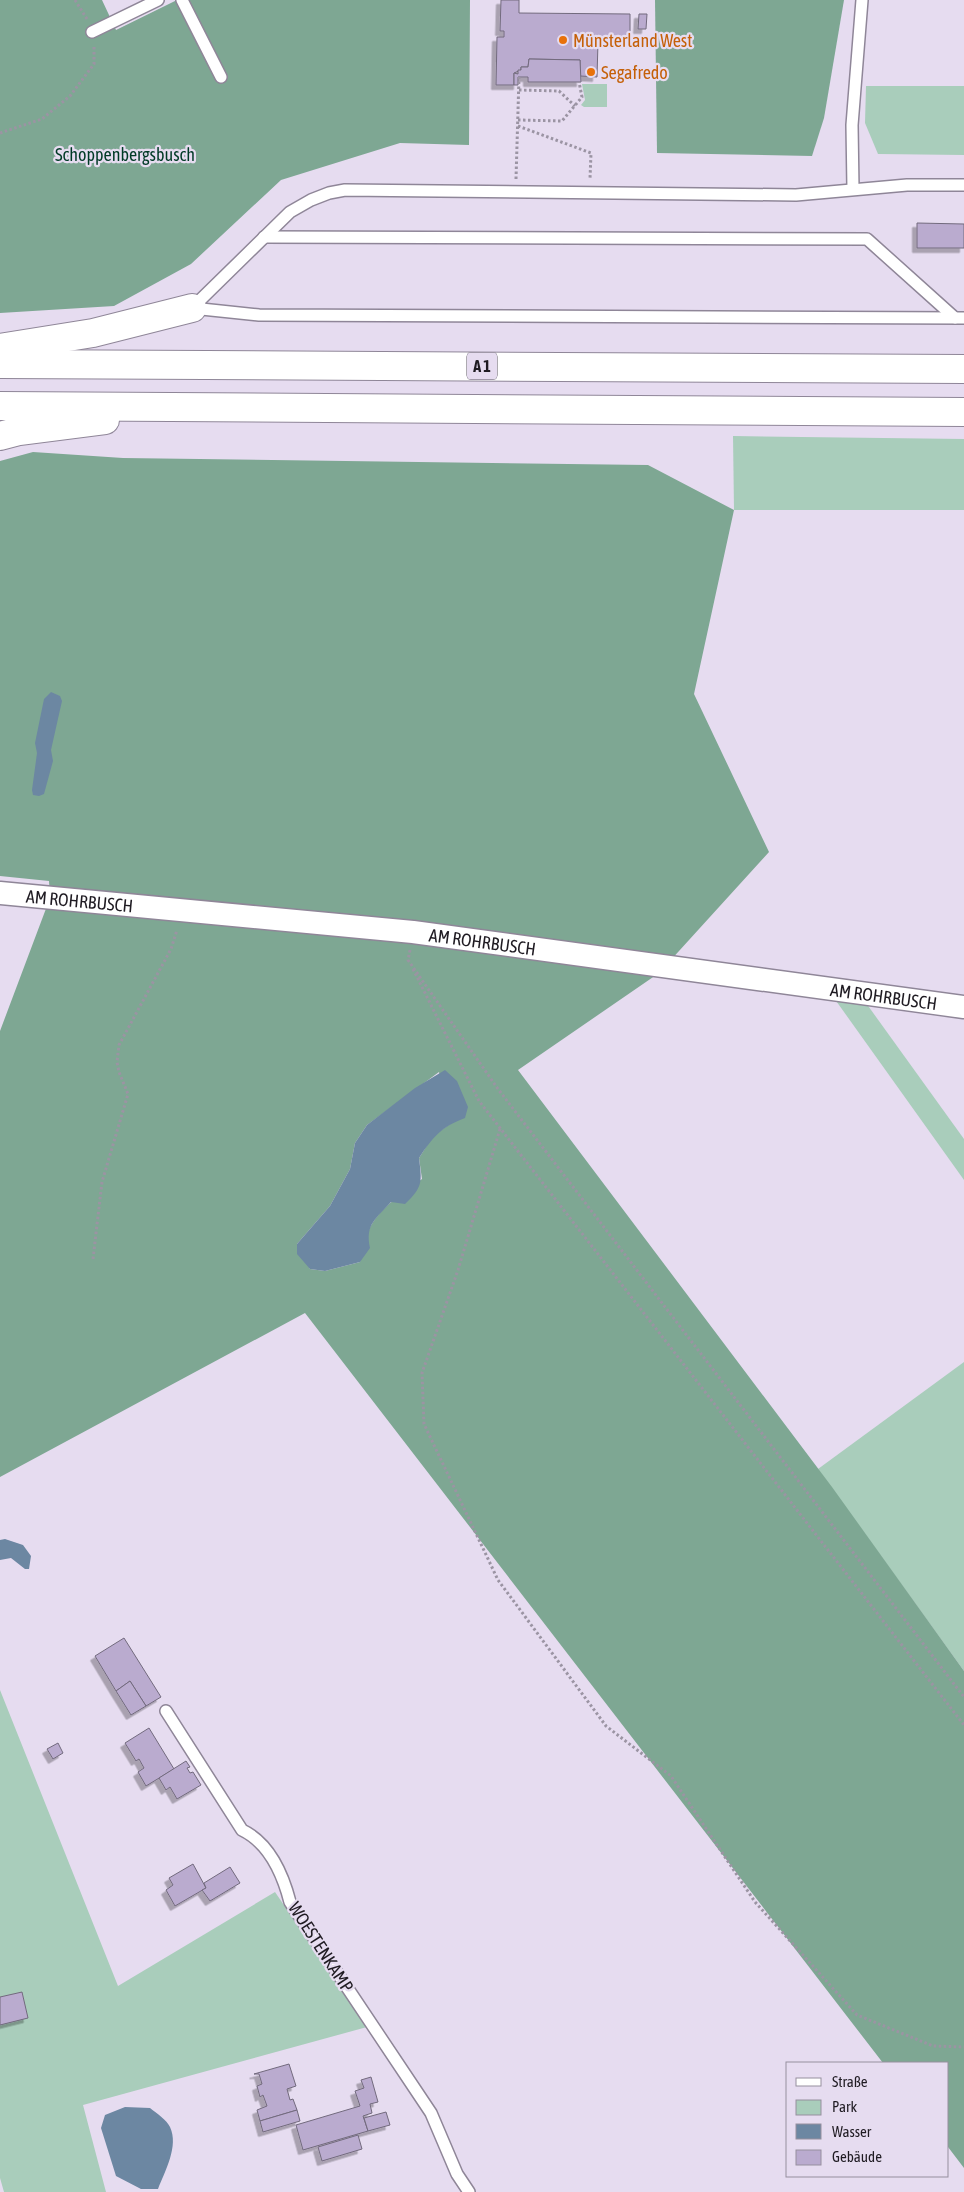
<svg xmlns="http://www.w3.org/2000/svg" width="964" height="2192" viewBox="0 0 964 2192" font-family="'Asap Condensed',sans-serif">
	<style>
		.green { fill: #a9cdbb }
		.forest { fill: #7ea793; fill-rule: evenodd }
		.water { fill: #6c87a2 }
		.building { fill: #baabcf; stroke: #726a7d; filter: url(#shadow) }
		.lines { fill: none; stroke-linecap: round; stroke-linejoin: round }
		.service-casing { stroke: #8f8698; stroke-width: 14 }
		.minor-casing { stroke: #8f8698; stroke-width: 25 }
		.motorway-casing { stroke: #8f8698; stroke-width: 30 }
		.path { stroke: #9b94a3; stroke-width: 3; stroke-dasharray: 2.5 2.5; stroke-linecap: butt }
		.service { stroke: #fff; stroke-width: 11 }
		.minor { stroke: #fff; stroke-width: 22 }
		.motorway { stroke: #fff; stroke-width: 28 }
		.food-dot { fill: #e8710a; stroke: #e6dcf0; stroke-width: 2 }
		.labels { text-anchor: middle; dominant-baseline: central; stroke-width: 4.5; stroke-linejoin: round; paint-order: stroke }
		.shield { fill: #e6dcf0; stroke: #5b5560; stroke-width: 1 }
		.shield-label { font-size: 16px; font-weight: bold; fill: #1f1b22 }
		.food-label { font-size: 18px; fill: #c56008; stroke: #e6dcf0; text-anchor: start }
		.park-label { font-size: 18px; fill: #003a26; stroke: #e6dcf0 }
		.street-label { font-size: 18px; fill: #1f1b22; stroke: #e6dcf0 }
	</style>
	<defs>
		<filter id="shadow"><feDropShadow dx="-4.5" dy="4.5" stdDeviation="0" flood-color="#0004"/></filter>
	</defs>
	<rect width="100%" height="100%" fill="#e6dcf0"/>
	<g class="green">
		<path d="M582 84H607V107H584L581 105 585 100Z"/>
		<path d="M866 86H964V155L878 154 865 123Z"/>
		<path d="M733 436 964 439V510H734Z"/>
		<path d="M834 998 866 1003 964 1139V1180Z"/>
		<path d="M964 1362V1671L818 1469Z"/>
		<path d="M0 1690 118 1986 275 1892 367 2027 83 2105 106 2192H4L0 2178Z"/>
	</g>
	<g class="forest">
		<path d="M0 0H102L116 30 177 0H470L469 145 400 143 281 180 191 264 114 306 0 313Z"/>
		<path d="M655 0H844L824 118 812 156 657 153Z"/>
		<path d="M33 452 123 458 648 465 734 510 694 694 769 852 659 973 518 1070 832 1487 964 1671V2168L948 2147V2063H883L305 1313 0 1477V1031L50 898 49 881 0 876V461ZM439 1072 450 1124 433 1136 419 1158 422 1179C402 1194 375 1210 367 1235 364 1244 362 1253 360 1262L325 1271 310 1269 297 1244 330 1206 350 1169 355 1143 367 1125Z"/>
	</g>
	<g class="water">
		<path d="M51 692 60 696 62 701 51 750 53 761 44 794 39 796 33 795 32 790 37 753 35 743 44 699Z"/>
		<path d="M445 1070 457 1081 468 1107 465 1118C441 1127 433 1137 419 1158 422 1182 423 1187 405 1204L391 1202C376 1219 365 1224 370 1248L360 1262 325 1271 310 1269 297 1254V1244L330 1206 350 1169 355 1143 367 1125 415 1088Z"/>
		<path d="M5 1539 23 1545 31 1556 29 1569H25L11 1558 0 1560V1540Z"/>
		<path d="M125 2107 150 2108C156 2113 167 2120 170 2127 179 2146 165 2171 158 2189H141L116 2176 101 2128 105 2115Z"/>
	</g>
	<g class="building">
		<path d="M501 0H519V13L630 14V43L598 42 597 77 580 76V60L529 59 528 67H521V70L514 73V85H496L497 37H504V31H500Z"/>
		<path d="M639 14H647L646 29H638Z"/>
		<path d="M529 59 580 60 581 82H528V77H518V85H514V73L518 74V70H521V67H528Z"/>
		<path d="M917 223 964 224V248H917Z"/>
		<path d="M124 1638 161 1697 146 1706 130 1681 116 1691 95 1656Z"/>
		<path d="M130 1681 146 1706 131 1715 116 1691Z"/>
		<path d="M149 1728 174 1769 146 1786 138 1772 144 1768 139 1759 136 1761 125 1743Z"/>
		<path d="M58 1743 63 1753 53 1759 47 1749Z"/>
		<path d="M186 1761 190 1767 187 1768 190 1773 193 1772 201 1785 177 1799 170 1787 166 1790 159 1778Z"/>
		<path d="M193 1864 206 1888 175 1906 166 1890 173 1885 169 1878Z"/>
		<path d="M230 1867 240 1883 210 1901 202 1890 206 1888 204 1883Z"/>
		<path d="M22 1992 28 2018 0 2025V1997Z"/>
		<path d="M289 2064 296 2086 287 2089 290 2100 293 2099 297 2110 260 2121 257 2110 267 2106 263 2095 260 2097 257 2086 262 2084 259 2074H254Z"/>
		<path d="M371 2077 378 2102 370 2104 372 2113 363 2116 368 2131 303 2150 296 2125 360 2106 355 2091 364 2088 361 2080Z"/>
		<path d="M297 2110 300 2121 263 2132 260 2121Z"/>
		<path d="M386 2112 390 2125 368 2131 364 2118Z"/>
		<path d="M358 2135 362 2149 322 2161 318 2147Z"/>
	</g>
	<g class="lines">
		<defs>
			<g id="service">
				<path d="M182 0 221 77"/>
				<path d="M92 32 158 0"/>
				<path d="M853 189 852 125 862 0"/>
				<path d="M264 237 867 239 955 318"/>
				<path d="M192 308 290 212 311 200 329 193 345 190 796 195 907 185H964"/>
				<path d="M192 308 259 315 964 318"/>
				<path d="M166 1711 242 1830C269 1843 283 1875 290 1902L431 2113 457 2174 469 2192"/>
			</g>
			<g id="minor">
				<path id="s1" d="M0 893 413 932 964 1007"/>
			</g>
			<g id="motorway">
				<path d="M0 348 93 333 192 308"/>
				<path d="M0 364 964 369"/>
				<path d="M0 406 964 412"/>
				<path d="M0 436 19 431 105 420"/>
			</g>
		</defs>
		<use href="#service" class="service-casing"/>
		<use href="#minor" class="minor-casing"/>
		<use href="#motorway" class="motorway-casing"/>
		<g class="path">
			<path d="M75 0 87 19"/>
			<path d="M519 90 559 91 575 106"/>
			<path d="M518 120 562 121 582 97 579 82"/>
			<path d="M518 126 591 153 590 179"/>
			<path d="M0 133 42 119 70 96 94 64V46"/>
			<path d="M516 179 519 77"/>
			<path d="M410 950 408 960 498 1089 964 1697"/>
			<path d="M413 969 479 1101 964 1725"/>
			<path d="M500 1129 458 1270 422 1373 424 1424 498 1580 606 1726 671 1776 755 1902 857 2015 933 2046 964 2047"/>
			<path d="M93 1259 102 1182 128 1094 119 1072 117 1062 119 1045 171 949 177 930"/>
		</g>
		<use href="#service" class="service"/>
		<use href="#minor" class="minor"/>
		<use href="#motorway" class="motorway"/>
	</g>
	<g class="food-dot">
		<circle cx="563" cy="40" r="5"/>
		<circle cx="591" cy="72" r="5"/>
	</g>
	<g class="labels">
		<rect class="shield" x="467" y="352.5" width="30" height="27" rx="4"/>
		<g class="shield-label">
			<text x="482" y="366">A 1</text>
		</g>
		<g class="food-label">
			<text x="573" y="40">Münsterland West</text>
			<text x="601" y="72">Segafredo</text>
		</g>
		<g class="park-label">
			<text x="125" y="154">Schoppenbergsbusch</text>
		</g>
		<g class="street-label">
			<text stroke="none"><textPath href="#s1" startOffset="80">AM ROHRBUSCH</textPath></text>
			<text stroke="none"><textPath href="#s1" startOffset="485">AM ROHRBUSCH</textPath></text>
			<text stroke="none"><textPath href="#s1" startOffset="890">AM ROHRBUSCH</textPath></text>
			<text transform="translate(321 1947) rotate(57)">WOESTENKAMP</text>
		</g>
	</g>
	<rect x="786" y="2062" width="162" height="115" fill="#e6dcf0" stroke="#968f9e"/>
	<rect x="796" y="2078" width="25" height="8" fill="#ffffff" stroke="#968f9e"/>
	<text x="832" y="2087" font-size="15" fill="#1f1b22">Straße</text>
	<rect x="796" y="2100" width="25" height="15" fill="#a9cdbb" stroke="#968f9e"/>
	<text x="832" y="2112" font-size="15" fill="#1f1b22">Park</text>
	<rect x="796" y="2124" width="25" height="15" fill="#6c87a2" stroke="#968f9e"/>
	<text x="832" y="2137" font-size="15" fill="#1f1b22">Wasser</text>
	<rect x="796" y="2150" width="25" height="15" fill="#baabcf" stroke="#968f9e"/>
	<text x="832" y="2162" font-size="15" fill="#1f1b22">Gebäude</text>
</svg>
